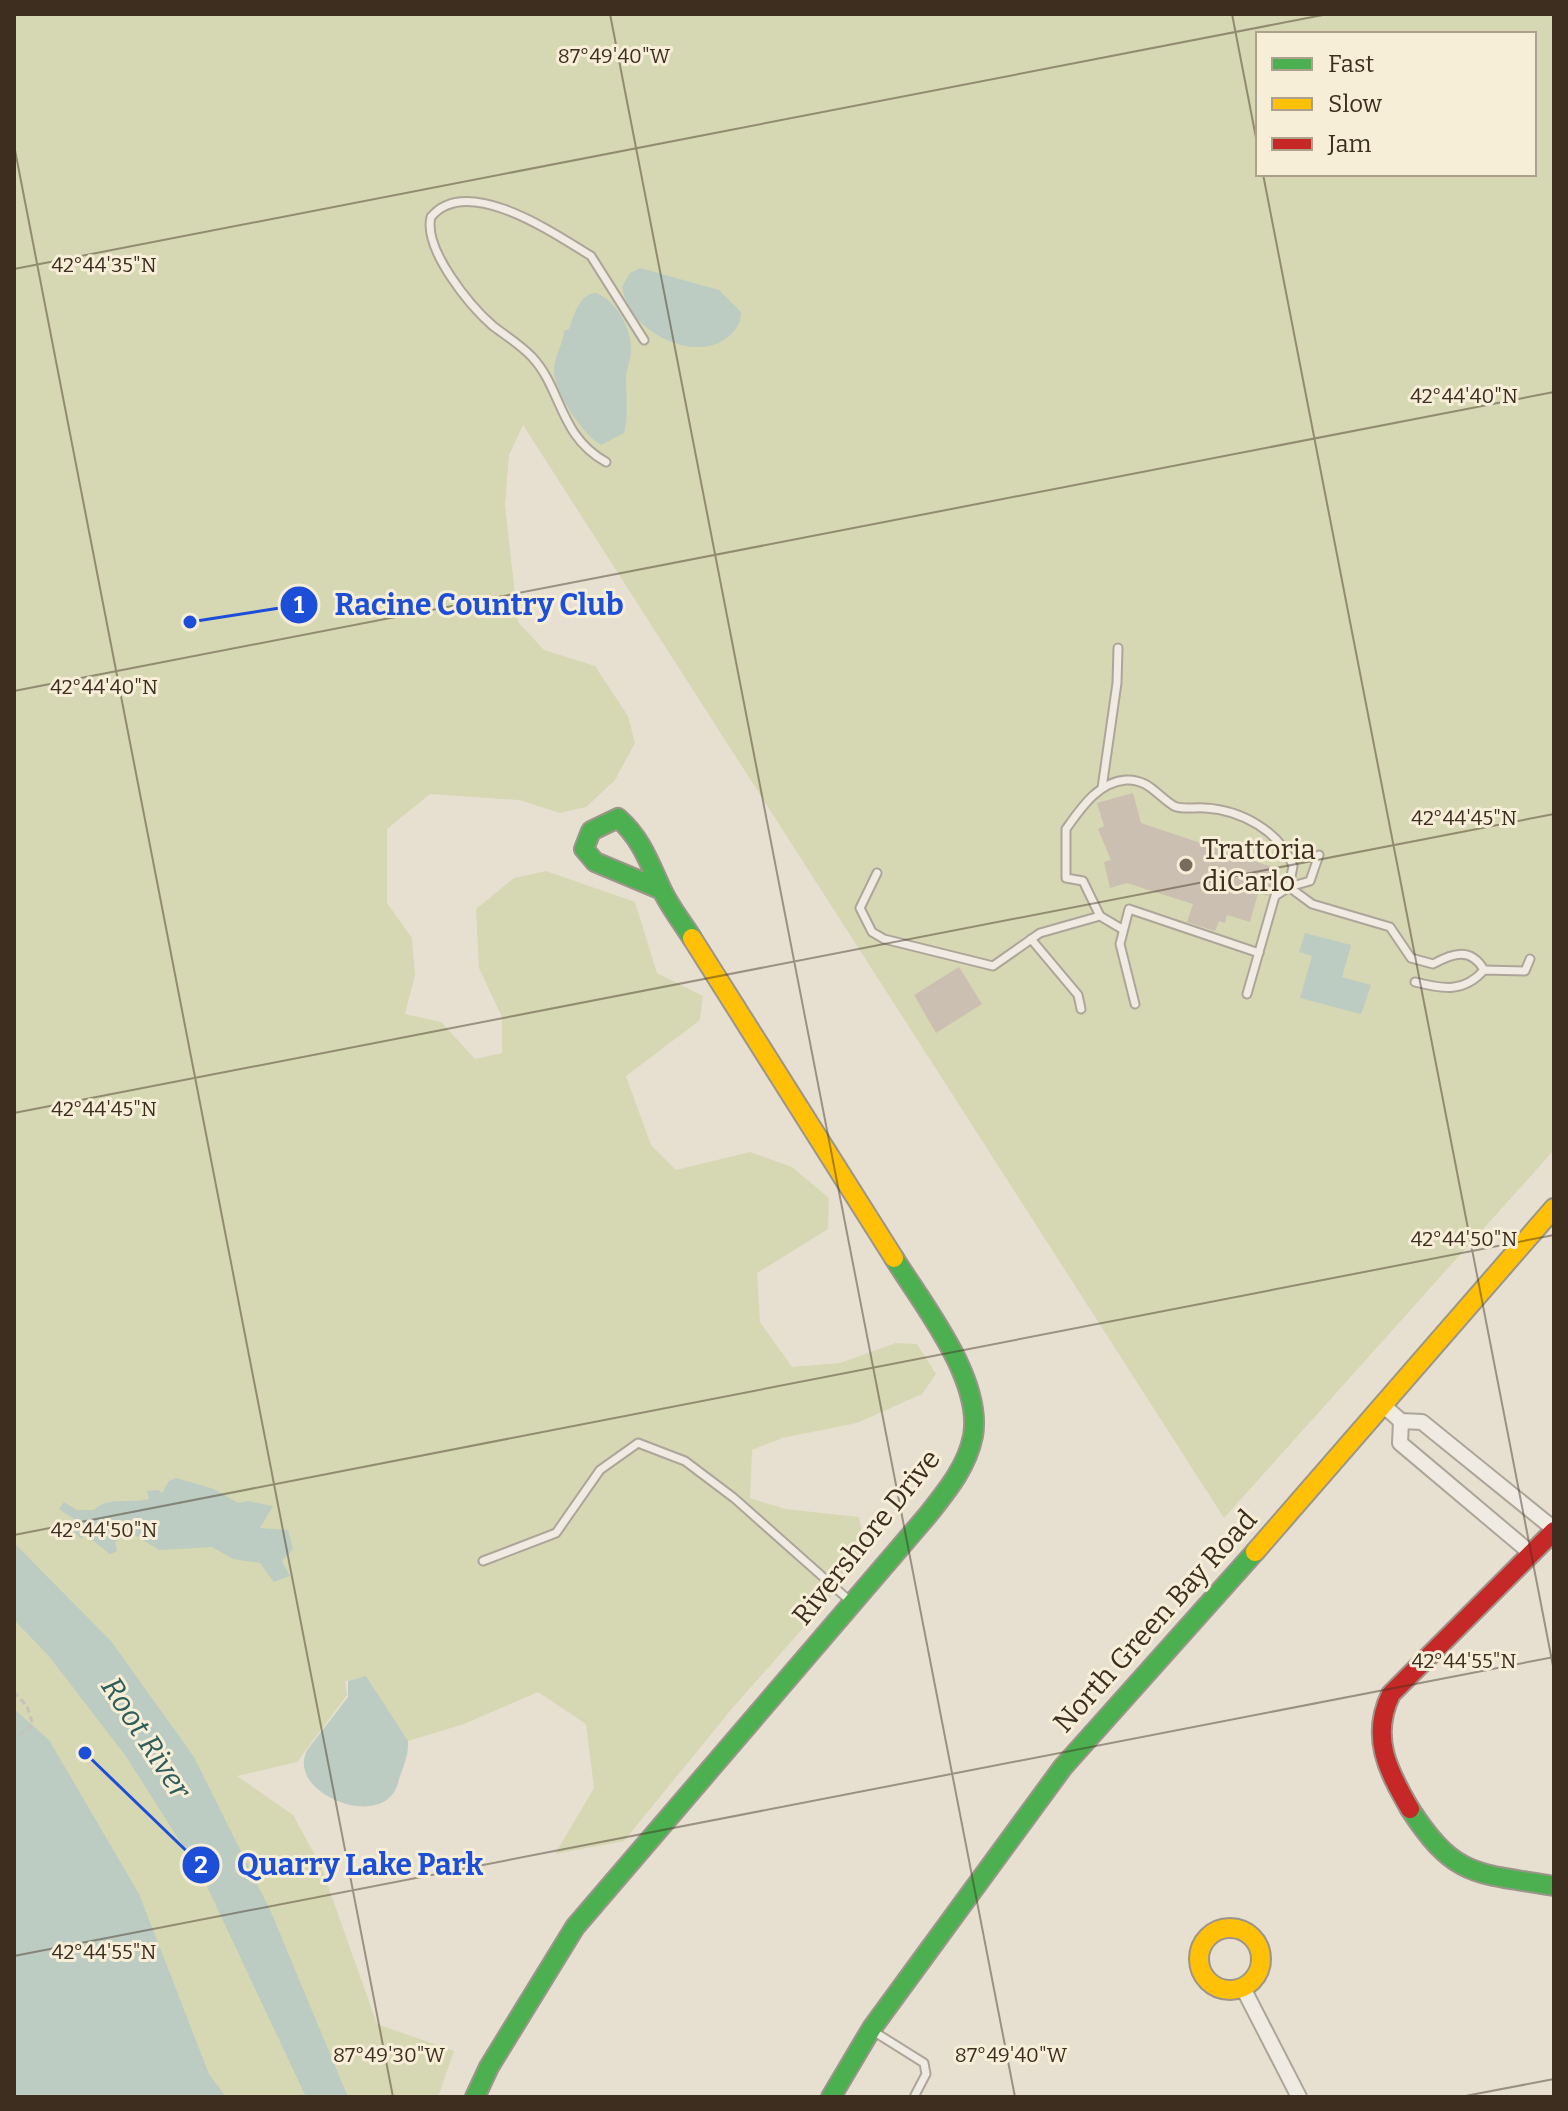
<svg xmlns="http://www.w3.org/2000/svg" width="1568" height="2111" viewBox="0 0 1568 2111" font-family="Bitter,serif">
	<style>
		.green { fill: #d6d7b3; fill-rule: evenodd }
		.water { fill: #bcccc2 }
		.building { fill: #cbbfb2 }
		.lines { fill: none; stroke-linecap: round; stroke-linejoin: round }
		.lane-casing { stroke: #ada599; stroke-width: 11 }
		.street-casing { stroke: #ada599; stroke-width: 18 }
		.fast-casing { stroke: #9c958a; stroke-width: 22 }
		.slow-casing { stroke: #9c958a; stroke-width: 22 }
		.jam-casing { stroke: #9c958a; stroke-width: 22 }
		.path { stroke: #c8c2b9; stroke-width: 3; stroke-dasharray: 6 4; stroke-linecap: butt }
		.lane { stroke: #efebe3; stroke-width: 7 }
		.street { stroke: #efebe3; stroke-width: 14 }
		.fast { stroke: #4caf50; stroke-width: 18 }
		.slow { stroke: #ffc107; stroke-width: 18 }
		.jam { stroke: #c62828; stroke-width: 18 }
		.ticks { fill: none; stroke: #3d2e20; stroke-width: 2; stroke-opacity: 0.45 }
		.poi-dot { fill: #786c5e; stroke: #f7eed8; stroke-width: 3 }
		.labels { text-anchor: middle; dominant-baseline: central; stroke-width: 6; stroke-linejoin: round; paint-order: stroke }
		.poi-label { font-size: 28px; fill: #3d2e20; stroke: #f7eed8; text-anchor: start }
		.street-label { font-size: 28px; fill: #3d2e20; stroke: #f7eed8 }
		.water-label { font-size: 30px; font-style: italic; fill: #2f5d5a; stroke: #f7eed8 }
		.ticks-label { font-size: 20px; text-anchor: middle; fill: #3d2e20; stroke: #f7eed8; stroke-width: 6; stroke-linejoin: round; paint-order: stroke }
		.leader { fill: none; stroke: #1d4ed8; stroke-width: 3 }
		.callout-dot { fill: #1d4ed8; stroke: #f7eed8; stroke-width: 3 }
		.mark-label { font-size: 24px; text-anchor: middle; font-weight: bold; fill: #fff }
		.callout-label { font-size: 30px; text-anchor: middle; font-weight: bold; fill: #1d4ed8; stroke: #f7eed8; stroke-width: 6; stroke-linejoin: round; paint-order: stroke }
	</style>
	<rect width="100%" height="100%" fill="#e7e0d1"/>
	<path class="green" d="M14 14H1554V1150L1224 1518 523 425 509 455 505 505 518 622 544 650 595 666 628 716 635 743 615 780 586 807 560 813 519 800 430 794 387 829V903L412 938 415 975 405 1014 441 1022 475 1059 502 1053V1017L479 968 476 909 514 878 546 871 635 902 657 973 703 996 700 1020 626 1076 651 1145 676 1170 750 1152 792 1167 829 1198 828 1229 757 1273 760 1322 792 1367 840 1363 896 1343 917 1344 936 1374 922 1394 857 1423 782 1438 752 1450 750 1498 785 1509 859 1517 864 1544 840 1586 730 1711 624 1841 555 1854 594 1788 586 1724 538 1692 464 1724 408 1741 366 1677 345 1681 347 1695 297 1762 237 1776 293 1815 321 1866 377 2024 454 2051 438 2097H14ZM1258 34H1534V174H1258Z"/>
	<g class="water">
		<path d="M640 268 719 290 741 312C741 321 738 328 731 334 704 361 656 342 635 316 628 308 625 297 622 287L630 273Z"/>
		<path d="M596 293C615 299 632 329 631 350 631 361 625 371 626 382 626 399 629 416 624 433L601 445C582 434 553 390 554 369 554 357 563 345 564 331L569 329C575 314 578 295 596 293Z"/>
		<path d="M1305 933 1351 945 1342 977 1371 985 1361 1014 1300 998 1312 956 1299 952Z"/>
		<path d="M176 1478 214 1489 238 1503 248 1501 273 1506 260 1528 288 1530 293 1549 282 1561 290 1576 274 1582 260 1563 233 1559 212 1547 159 1550 130 1532 115 1542 117 1551 110 1554 86 1535 81 1539 71 1528 77 1521 59 1509 64 1502 77 1510H94C108 1496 130 1504 149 1499L147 1491 158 1490 162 1493 169 1481Z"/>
		<path d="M14 1543 111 1641 194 1757 271 1912 348 2097H306L202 1876 125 1755 48 1655 14 1620Z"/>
		<path d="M366 1676 408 1741C409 1757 402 1768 398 1783 384 1834 282 1792 308 1749L348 1697V1681Z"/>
		<path d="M14 1709 49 1740 139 1894 209 2074 226 2097H14Z"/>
	</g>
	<g class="building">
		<path d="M1133 793 1141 823 1278 869 1268 896 1258 893 1250 922 1227 915 1225 923 1219 921 1215 931 1187 922 1193 904 1127 883 1110 888 1104 862 1111 860 1098 829 1104 826 1097 803Z"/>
		<path d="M959 967 982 1004 936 1033 914 995Z"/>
	</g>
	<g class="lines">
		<defs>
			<g id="lane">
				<path d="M606 462C559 436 562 389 532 357 521 345 506 336 493 326 470 306 423 249 431 217 467 173 555 234 591 256L644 340"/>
				<path d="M1102 788 1117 683 1118 648"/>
				<path d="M877 873 860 908 872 932 884 939 993 966 1040 933 1100 916"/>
				<path d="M1289 887 1312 904 1390 927 1411 958 1433 964C1453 953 1471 947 1484 970"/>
				<path d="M1289 887 1310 881 1319 855"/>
				<path d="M1122 929 1100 916 1083 881 1066 878V829C1081 808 1098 782 1126 780 1149 779 1157 796 1174 806 1182 810 1195 807 1205 808 1241 810 1280 831 1293 866L1289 887 1275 896 1247 994"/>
				<path d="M1031 939 1078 995 1081 1009"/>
				<path d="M1415 982C1443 989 1464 993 1484 970L1525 971 1530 959"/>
				<path d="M1135 1004 1120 944 1129 909 1259 953"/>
				<path d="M483 1561 556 1533 600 1470 638 1443 685 1461 734 1498 850 1601"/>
				<path d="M873 2031 924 2063 926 2074 914 2097"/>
			</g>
			<g id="street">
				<path d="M1384 1406 1401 1421 1422 1422 1554 1529"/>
				<path d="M1401 1421 1400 1443 1533 1555"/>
				<path d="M1243 1988 1299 2097"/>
			</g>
			<g id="fast">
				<path d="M662 890 595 862 584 849 591 831 618 818C641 838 649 862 661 888 669 906 682 922 692 938"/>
				<path d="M1410 1809C1455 1879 1478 1873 1554 1886"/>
				<path d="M475 2097 489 2067 575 1927 927 1516C946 1492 967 1467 973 1436 983 1379 923 1305 894 1258"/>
				<path d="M831 2097 872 2028 1063 1767 1255 1552"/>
			</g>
			<g id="slow">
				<path d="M692 938 894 1258"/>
				<path d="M1255 1552 1554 1208"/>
				<circle cx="1230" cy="1959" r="31"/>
			</g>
			<path id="jam" d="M1410 1809C1388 1771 1370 1737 1391 1694L1554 1531"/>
		</defs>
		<use href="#lane" class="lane-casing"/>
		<use href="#street" class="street-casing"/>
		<use href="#fast" class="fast-casing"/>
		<use href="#slow" class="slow-casing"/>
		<use href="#jam" class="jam-casing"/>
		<path class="path" d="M14 1692 27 1706 33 1725 14 1739"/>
		<use href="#lane" class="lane"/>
		<use href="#street" class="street"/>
		<use href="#fast" class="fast"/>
		<use href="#slow" class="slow"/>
		<use href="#jam" class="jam"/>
	</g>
	<path class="ticks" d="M610 14 1015 2097M1232 14 1258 148M14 145 393 2097M1263 174 1554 1671M14 269 1328 14M14 691 1554 392M14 1113 1554 814M14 1535 1554 1235M14 1956 1554 1657M1460 2097 1554 2079"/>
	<circle class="poi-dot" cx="1186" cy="865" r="8"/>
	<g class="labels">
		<g class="poi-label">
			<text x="1202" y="849">Trattoria<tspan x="1202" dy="32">diCarlo</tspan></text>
		</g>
		<g class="street-label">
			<text transform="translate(866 1537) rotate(-51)">Rivershore Drive</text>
			<text transform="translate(1155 1621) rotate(-48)">North Green Bay Road</text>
		</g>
		<g class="water-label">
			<text transform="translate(146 1738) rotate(57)">Root River</text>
		</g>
	</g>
	<g class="ticks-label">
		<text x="614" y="63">87°49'40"W</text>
		<text x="104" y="272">42°44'35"N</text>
		<text x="1464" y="403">42°44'40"N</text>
		<text x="104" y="694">42°44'40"N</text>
		<text x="1464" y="825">42°44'45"N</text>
		<text x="104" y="1116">42°44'45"N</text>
		<text x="1464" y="1246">42°44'50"N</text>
		<text x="104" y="1537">42°44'50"N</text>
		<text x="1464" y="1668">42°44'55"N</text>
		<text x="104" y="1959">42°44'55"N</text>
		<text x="389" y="2062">87°49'30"W</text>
		<text x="1011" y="2062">87°49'40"W</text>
	</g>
	<path class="leader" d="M190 622L299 605M85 1753L201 1865"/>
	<g class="callout-dot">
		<circle cx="190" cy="622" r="8"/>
		<circle cx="85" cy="1753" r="8"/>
		<circle cx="299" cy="605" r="20"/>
		<circle cx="201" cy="1865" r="20"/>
	</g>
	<g class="mark-label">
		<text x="299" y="613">1</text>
		<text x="201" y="1873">2</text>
	</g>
	<g class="callout-label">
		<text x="479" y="615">Racine Country Club</text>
		<text x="360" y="1875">Quarry Lake Park</text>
	</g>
	<rect width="1568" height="2111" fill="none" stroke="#3d2e20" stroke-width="32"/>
	<rect x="1256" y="32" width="280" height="144" fill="#f7eed8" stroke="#ada18e" stroke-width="2"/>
	<rect x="1272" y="58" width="40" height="12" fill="#4caf50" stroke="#ada18e" stroke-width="2"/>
	<text x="1328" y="72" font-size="24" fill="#3d2e20">Fast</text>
	<rect x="1272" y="98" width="40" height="12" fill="#ffc107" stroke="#ada18e" stroke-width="2"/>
	<text x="1328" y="112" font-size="24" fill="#3d2e20">Slow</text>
	<rect x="1272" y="138" width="40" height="12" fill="#c62828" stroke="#ada18e" stroke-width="2"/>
	<text x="1328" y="152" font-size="24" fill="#3d2e20">Jam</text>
</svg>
